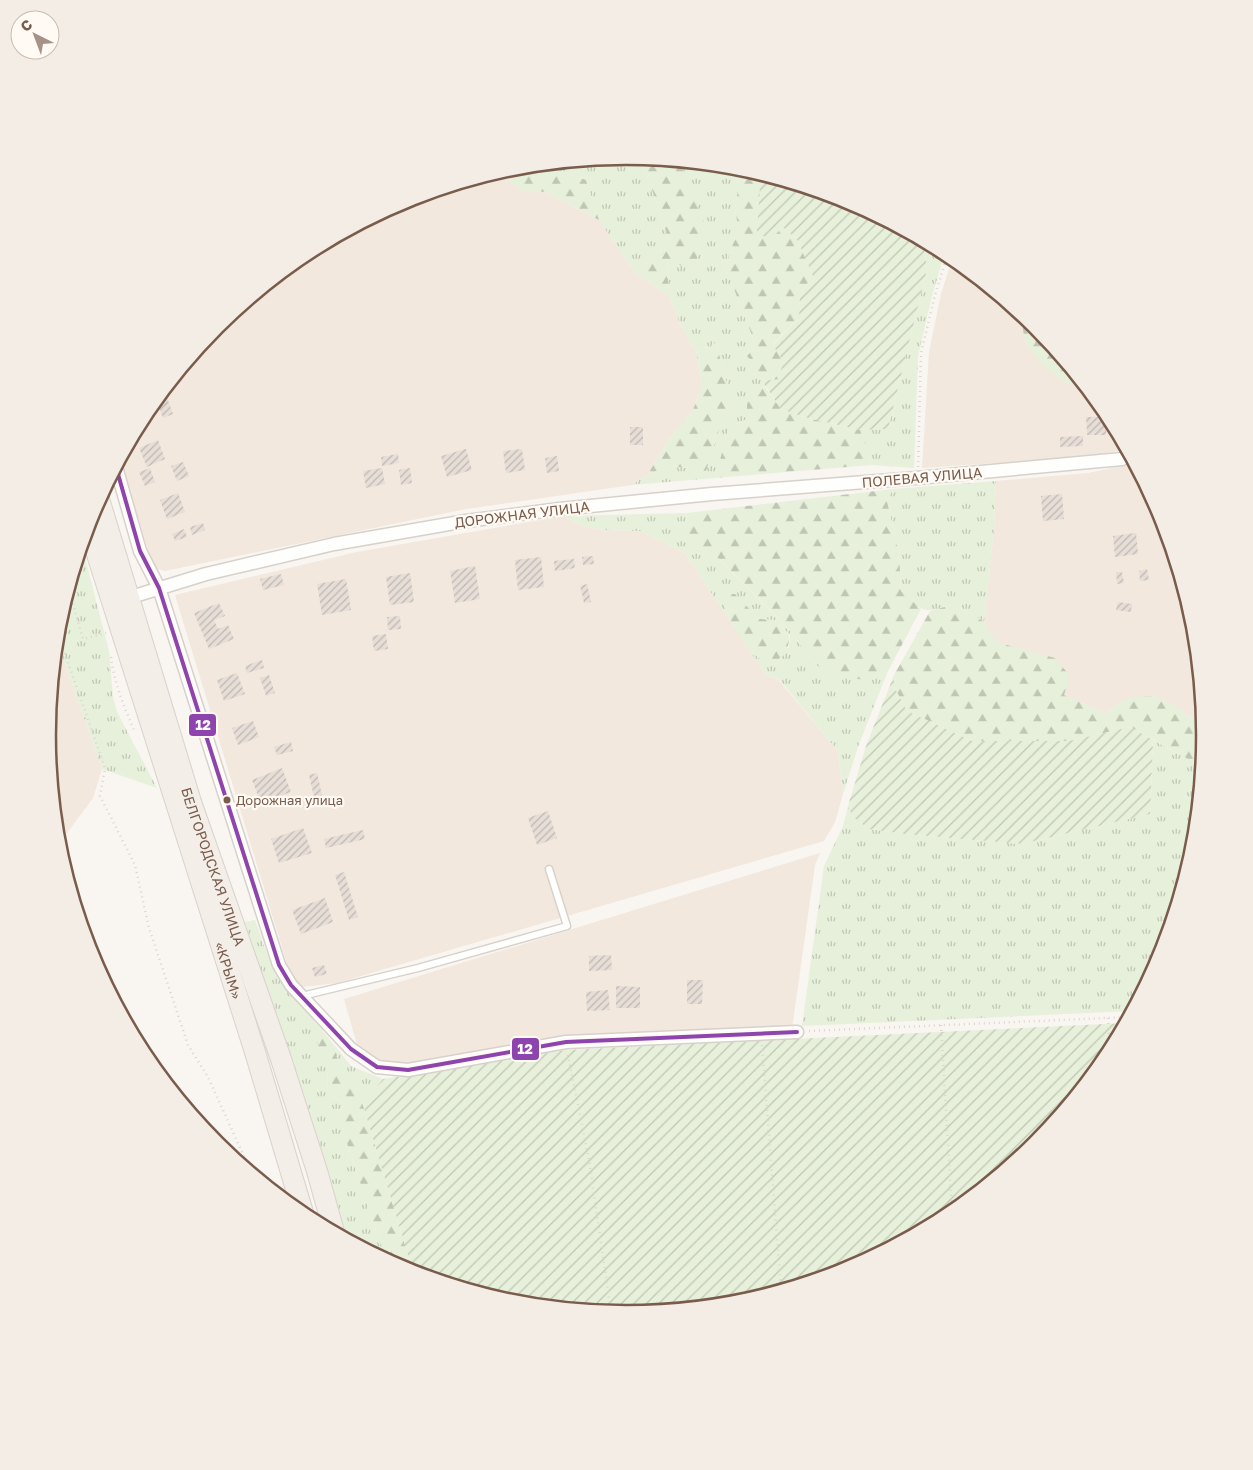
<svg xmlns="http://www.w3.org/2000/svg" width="1253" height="1470" viewBox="0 0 1253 1470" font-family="'Golos Text',sans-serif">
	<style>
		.residential { fill: #f2e8de }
		.grass { fill: url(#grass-tufts) }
		.forest { fill: url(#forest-firs) }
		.garden { fill: url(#garden-furrows) }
		.building { fill: url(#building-hatch) }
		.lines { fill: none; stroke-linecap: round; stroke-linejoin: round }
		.service-casing { stroke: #d7d1cb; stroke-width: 9 }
		.minor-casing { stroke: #d7d1cb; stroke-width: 15 }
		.primary-casing { stroke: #dad1cc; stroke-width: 22 }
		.path { stroke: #dcd5d0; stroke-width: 2.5; stroke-dasharray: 1 4; stroke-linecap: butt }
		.service { stroke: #fefefd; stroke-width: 6 }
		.minor { stroke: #fefefd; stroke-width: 12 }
		.primary { stroke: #f3eee8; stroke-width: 20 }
		.bus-1-casing { stroke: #fffaf3; stroke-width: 8 }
		.bus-1 { stroke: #8e44ad; stroke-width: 4 }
		.bus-dot { fill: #7a5c4d; stroke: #fffaf3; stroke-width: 2 }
		.labels { text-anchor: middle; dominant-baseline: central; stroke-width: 4.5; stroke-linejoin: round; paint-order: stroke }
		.bus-label { font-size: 13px; fill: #7a5c4d; stroke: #fffaf3; text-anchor: start }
		.street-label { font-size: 14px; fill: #7a5c4d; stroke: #fffaf3 }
		.rim { fill: none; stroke: #7a5c4d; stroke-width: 2.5 }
		.line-badge { stroke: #fffaf3; stroke-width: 2 }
		.badge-label { font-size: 14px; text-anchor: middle; font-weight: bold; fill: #fff }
	</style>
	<defs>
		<pattern id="grass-tufts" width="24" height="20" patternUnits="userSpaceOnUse" patternTransform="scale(1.25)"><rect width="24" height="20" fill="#e7f0db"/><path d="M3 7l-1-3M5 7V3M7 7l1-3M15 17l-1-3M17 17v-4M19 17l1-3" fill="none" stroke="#c0c6b4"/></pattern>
		<pattern id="forest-firs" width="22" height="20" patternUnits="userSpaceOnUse" patternTransform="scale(1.25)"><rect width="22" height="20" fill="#e7f0db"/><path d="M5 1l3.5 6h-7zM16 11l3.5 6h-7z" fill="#c0c6b4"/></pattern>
		<pattern id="garden-furrows" width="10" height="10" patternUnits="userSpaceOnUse" patternTransform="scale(1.25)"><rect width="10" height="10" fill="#e7f0db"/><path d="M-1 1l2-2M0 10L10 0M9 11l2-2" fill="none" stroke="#c0c6b4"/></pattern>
		<pattern id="building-hatch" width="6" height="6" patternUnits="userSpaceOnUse" patternTransform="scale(1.25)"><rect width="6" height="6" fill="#e6ded7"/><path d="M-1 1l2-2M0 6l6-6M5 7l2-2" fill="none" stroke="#bfb7b1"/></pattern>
	</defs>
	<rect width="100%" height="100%" fill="#f9f5f0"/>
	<g class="residential">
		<path d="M492 174 505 177 521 190 545 192 599 220 635 273 669 296 681 326 696 352 702 385 693 410 669 439 648 474 632 485 466 509 165 571 153 568 121 459 145 413 217 325 305 253 405 200Z"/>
		<path d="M953 257 1036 326 1108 414 1125 445 1118 451 1083 457 922 468 929 352 941 294Z"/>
		<path d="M1133 459 1162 514 1194 622 1203 714 1188 717 1180 708 1129 697 1105 713 1064 695 1018 649 995 642 984 622 994 530 996 481 1088 473 1125 465Z"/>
		<path d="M563 516 581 526 605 530 640 531 685 553 766 675 778 679 838 751 843 794 835 822 824 841 337 983 302 987 291 977 175 595 357 552Z"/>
		<path d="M57 641 102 769 93 798 58 845 48 735Z"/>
		<path d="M820 853 815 865 792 1029 567 1038 395 1066 375 1060 358 1048 344 999Z"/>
	</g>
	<g class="grass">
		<path d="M627 156 652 158 645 169 670 242 635 273 599 220 586 180 557 170 548 164Z"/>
		<path d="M675 161 735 167 739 184 735 208 739 233 733 244 726 268 756 346 747 356 758 370 765 387 747 395V419L729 427 715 478 632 485 648 474 672 466 706 471 720 427 733 406 716 343 696 352 681 326 669 296 667 259 694 271 682 168Z"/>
		<path d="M923 240 945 252 932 296 918 356 914 468 872 465 860 430 888 429 927 269Z"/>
		<path d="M996 481 994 530 984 622 955 604C923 613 926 614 901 592L899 554 887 501 893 489Z"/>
		<path d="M687 513 685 532 697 548 718 558 792 633 815 664 869 680 888 671 859 744 843 794 838 751 779 679 766 675 749 650 767 664 789 647 790 635 775 620 759 619 735 595 723 602 732 624 685 553 640 531 605 530 581 526 563 516Z"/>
		<path d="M82 546 109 651 113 697 117 712 157 788 102 769 57 641 59 622Z"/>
		<path d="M1153 740 1188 759 1203 762 1194 848 1161 957 1132 1011 802 1026 824 866 843 826 848 806 853 817 869 829 905 834 1022 844 1150 814Z"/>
		<path d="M255 920 268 957 283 984 314 1020 351 1066 383 1079 363 1105 339 1065 335 1050 317 1047 328 1068 327 1094 345 1104 338 1115 385 1259 340 1235 245 922Z"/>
	</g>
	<g class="forest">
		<path d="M652 158 675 161 682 168 705 224 694 271 667 260 669 296 635 273 670 242 645 169Z"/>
		<path d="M548 164 557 170 586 180 599 220 545 192 521 190 505 177 515 167Z"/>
		<path d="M735 167 767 175 760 186 783 227 798 241 813 276 800 294 799 318 773 344 783 361 779 380 762 381 758 370 747 356 756 346 726 268 733 244 739 233 735 208 739 184Z"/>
		<path d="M1021 313 1036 326 1087 387 1066 383 1045 368 1026 345 1020 315Z"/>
		<path d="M716 343 733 406 720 427 706 471 672 466 648 474 669 439 693 410 702 385 696 352Z"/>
		<path d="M765 387 781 409 804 417 860 430 872 465 715 478 729 427 747 419V395Z"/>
		<path d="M893 489 887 501 899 554 901 591 921 609 888 671 869 680 835 677 815 664 792 633 765 605 718 558 697 548 685 532 687 513Z"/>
		<path d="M726 594H735L759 619 775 620 789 635C789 652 785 658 767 664L749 650 732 624 723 602Z"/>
		<path d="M955 604 984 622 996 642 1055 658 1070 676 1064 695 1105 713 1129 697 1155 696 1180 708 1188 717 1203 714 1205 735 1203 762 1188 759 1130 727 1069 741H972L907 711 894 687V675L930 611Z"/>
		<path d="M318 1038 327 1039 335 1050 339 1065 363 1105 413 1272 405 1270 385 1259 338 1115 345 1104 327 1094 328 1068 317 1047Z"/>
	</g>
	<g class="garden">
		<path d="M767 175 848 200 923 240 927 269 888 429 860 430 804 417 781 409 762 381 779 379 783 361 773 345 799 318 800 294 813 276 798 241 783 227 771 239 757 233 760 186Z"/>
		<path d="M894 675V687L907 711 972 741H1069L1130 727 1153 740 1150 814 1022 844 905 834 869 829 853 817 848 806 866 746Z"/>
		<path d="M1126 1023 1108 1057 1036 1145 948 1217 848 1270 739 1303 626 1314 513 1303 413 1272 363 1105 383 1079 566 1050Z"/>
	</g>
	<g class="building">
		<path d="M167 398 173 414 163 418 157 402Z"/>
		<path d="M1086 417H1106V435H1087Z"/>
		<rect x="630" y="427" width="13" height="18"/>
		<path d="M1083 436V446L1060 447V437Z"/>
		<path d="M158 440 165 459 147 467 139 448Z"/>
		<path d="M466 449 472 470 447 477 441 456Z"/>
		<path d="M522 449 525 470 506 473 503 451Z"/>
		<path d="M398 454 399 463 382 466 381 457Z"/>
		<path d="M557 456 559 471 547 473 545 458Z"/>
		<path d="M183 462 189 476 177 481 171 466Z"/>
		<path d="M150 468 155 482 145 486 139 472Z"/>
		<path d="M382 468 385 484 366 488 363 471Z"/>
		<path d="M410 468 412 483 401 485 399 470Z"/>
		<path d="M178 493 185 512 167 519 160 500Z"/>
		<path d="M1062 494 1064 519 1043 521 1041 496Z"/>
		<path d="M203 523 205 530 192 535 190 527Z"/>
		<path d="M184 529 187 537 175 541 172 534Z"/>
		<path d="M1136 533 1138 554 1115 557 1113 536Z"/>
		<path d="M593 556 594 564 583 565 582 557Z"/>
		<path d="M541 557 544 587 518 590 515 560Z"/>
		<path d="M574 559 575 568 555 571 554 561Z"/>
		<path d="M475 566 480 599 455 603 450 571Z"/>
		<path d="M1147 569 1149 580 1140 581 1139 571Z"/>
		<path d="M1116 572H1122L1124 583 1117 584Z"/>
		<path d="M410 573 414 602 390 605 386 577Z"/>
		<path d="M281 574 284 585 263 590 260 579Z"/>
		<path d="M346 579 351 610 322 615 317 584Z"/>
		<path d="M587 584 591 602 584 603 580 586Z"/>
		<path d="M1118 602 1132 604 1131 612 1116 610Z"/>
		<path d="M219 603 225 616 214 620 218 629 228 625 234 639 209 649 194 613Z"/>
		<path d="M400 616 401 629 388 630 387 617Z"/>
		<path d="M386 634 388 649 374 651 372 636Z"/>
		<path d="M262 660 264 668 247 673 245 666Z"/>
		<path d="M237 673 245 694 224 701 217 680Z"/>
		<path d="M269 675 275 693 266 696 260 678Z"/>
		<path d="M253 721 259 737 238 745 232 728Z"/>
		<path d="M291 742 293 751 277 755 274 747Z"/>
		<path d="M282 768 291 792 261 803 252 780Z"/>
		<path d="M317 773 324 804 316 806 309 775Z"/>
		<path d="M548 811 557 838 537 845 528 818Z"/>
		<path d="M303 828 312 853 279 863 271 839Z"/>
		<path d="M363 830 365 839 326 848 324 839Z"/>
		<path d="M344 872 358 917 349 920 335 875Z"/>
		<path d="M325 898 333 922 301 934 292 910Z"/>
		<path d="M611 955 612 970 589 971V956Z"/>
		<path d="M324 965 327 974 315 977 312 968Z"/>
		<path d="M687 980H703L702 1004H687Z"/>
		<path d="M616 986 640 987V1008H616Z"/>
		<path d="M608 990 610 1010 587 1011 586 992Z"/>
	</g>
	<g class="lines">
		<defs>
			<path id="service" d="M302 996 418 968 567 926 549 869"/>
			<g id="minor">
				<path d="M116 467 140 551 159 588 279 965 291 985 351 1049 377 1067 408 1070 566 1042 797 1032"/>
				<path d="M128 598 206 574 334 544 466 521 560 509 712 494 917 478 1122 459 1129 454"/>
			</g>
			<g id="primary">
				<path id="s1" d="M99 499 191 802 281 1059 317 1171 334 1232"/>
				<path id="s2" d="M88 526 255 1052 304 1216"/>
			</g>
		</defs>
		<use href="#service" class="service-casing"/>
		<use href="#minor" class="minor-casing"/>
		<use href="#primary" class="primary-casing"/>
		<g class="path">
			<path d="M918 467 921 353 935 295 948 253"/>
			<path d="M69 589 83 639 106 633"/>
			<path d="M58 634 105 768 100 796 135 865 149 928 188 1045 208 1077 251 1172"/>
			<path d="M111 657C114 682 124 707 134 730"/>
			<path d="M1108 1018 1109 1054"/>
			<path d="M941 1025 952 1213"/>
			<path d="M809 1031 1129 1017"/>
			<path d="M762 1045 781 1290"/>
			<path d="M568 1055 589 1160 611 1312"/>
		</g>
		<use href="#service" class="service"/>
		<use href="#minor" class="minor"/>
		<use href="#primary" class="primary"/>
		<defs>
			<path id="bus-1" d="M116 467 140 551 159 588 279 965 291 985 351 1049 377 1067 408 1070 566 1042 797 1032"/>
		</defs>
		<use href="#bus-1" class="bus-1-casing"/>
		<use href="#bus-1" class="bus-1"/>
	</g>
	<circle class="bus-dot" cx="227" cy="800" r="4.5"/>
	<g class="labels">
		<g class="bus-label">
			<text x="236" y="800">Дорожная улица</text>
		</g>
		<g class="street-label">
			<text transform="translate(922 477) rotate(-5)">ПОЛЕВАЯ УЛИЦА</text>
			<text transform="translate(522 514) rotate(-7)">ДОРОЖНАЯ УЛИЦА</text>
			<text stroke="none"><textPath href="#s1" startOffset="385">БЕЛГОРОДСКАЯ УЛИЦА</textPath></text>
			<text stroke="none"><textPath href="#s2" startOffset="466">«КРЫМ»</textPath></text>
		</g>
	</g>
	<path d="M0 0H1253V1470H0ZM56 735a570 570 0 1 1 1140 0a570 570 0 1 1-1140 0Z" fill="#f4ede6" fill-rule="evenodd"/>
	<path class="rim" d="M56 735a570 570 0 1 1 1140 0a570 570 0 1 1-1140 0Z"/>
	<g class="line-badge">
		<rect x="188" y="713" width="29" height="24" rx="5" fill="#8e44ad"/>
		<rect x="511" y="1037" width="29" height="24" rx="5" fill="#8e44ad"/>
	</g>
	<g class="badge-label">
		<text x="203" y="730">12</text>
		<text x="525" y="1054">12</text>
	</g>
	<g transform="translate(35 35) rotate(318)"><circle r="24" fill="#fffaf3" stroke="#cabbb1"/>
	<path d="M0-4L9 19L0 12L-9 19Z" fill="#a69286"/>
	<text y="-8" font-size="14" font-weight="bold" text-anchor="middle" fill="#7a5c4d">С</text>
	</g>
</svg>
